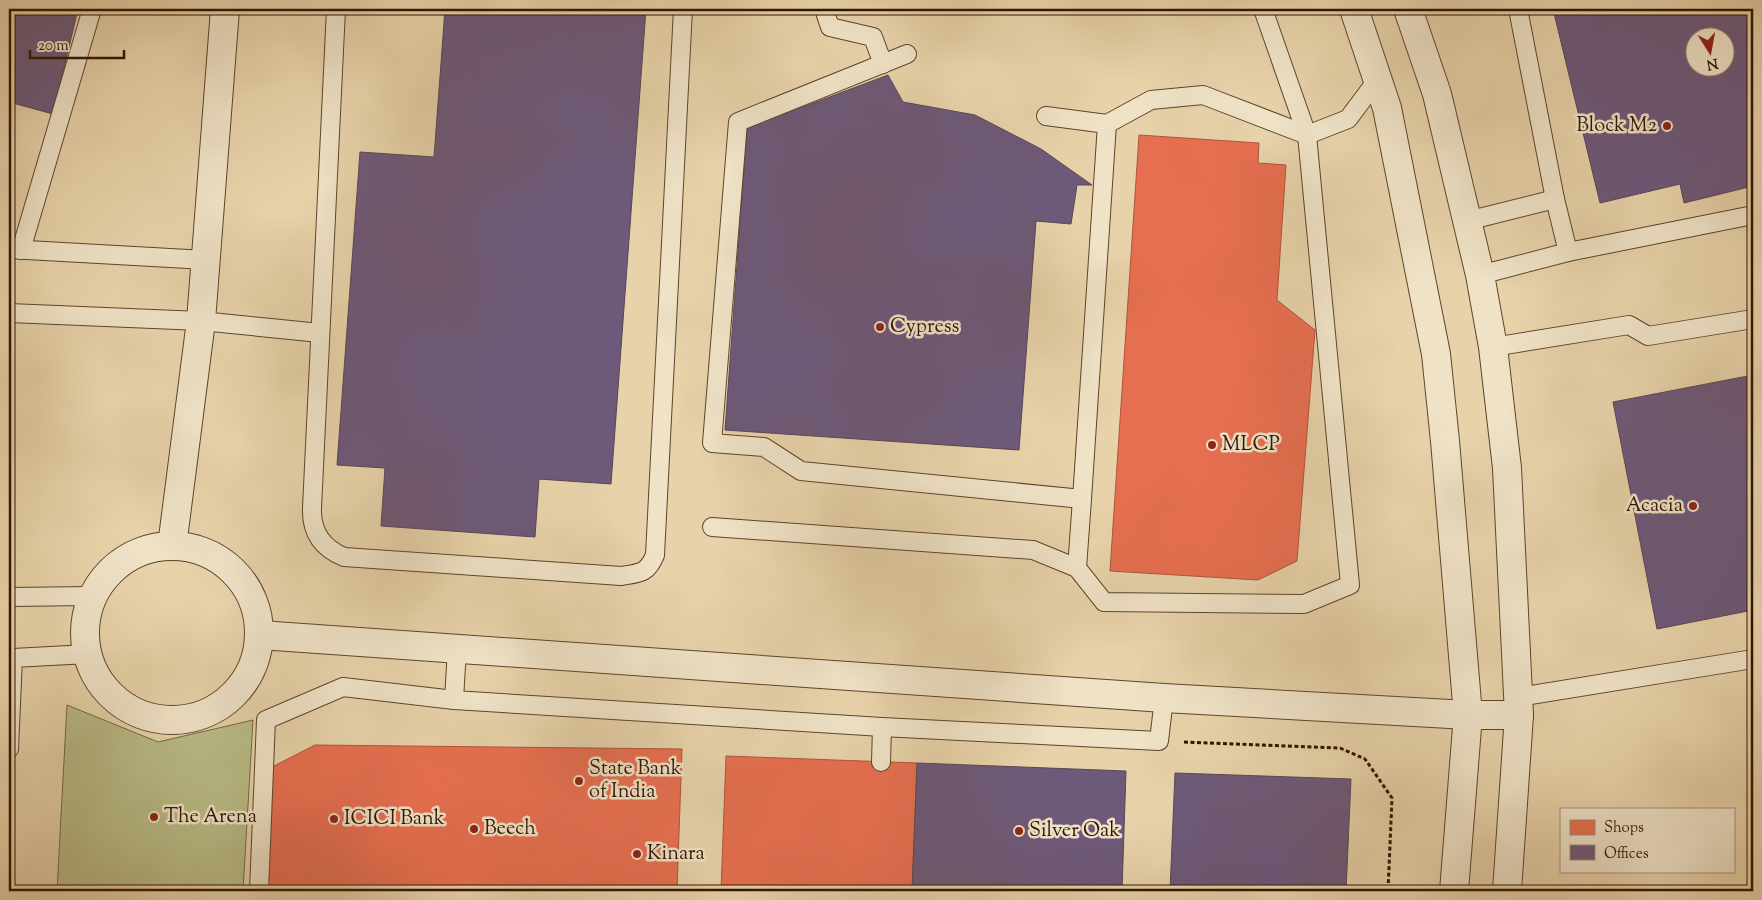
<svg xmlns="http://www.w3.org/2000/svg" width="1762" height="900" viewBox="0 0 1762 900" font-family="'Sorts Mill Goudy',serif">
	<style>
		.green { fill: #b8bb86; stroke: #756843 }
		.shops { fill: #e76f51; stroke: #b15439 }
		.offices { fill: #6d597a; stroke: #5b4555; fill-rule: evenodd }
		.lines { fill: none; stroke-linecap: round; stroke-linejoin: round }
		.service-casing { stroke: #5f442a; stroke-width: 20 }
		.tertiary-casing { stroke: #5f442a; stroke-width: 30 }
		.path { stroke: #321500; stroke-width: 3; stroke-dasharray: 4 2.5; stroke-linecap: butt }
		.service { stroke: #efe2c7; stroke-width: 18 }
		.tertiary { stroke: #efe2c7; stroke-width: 28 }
		.poi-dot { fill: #8f2418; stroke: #efe2c7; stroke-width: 2 }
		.labels { text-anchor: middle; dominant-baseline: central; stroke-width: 5; stroke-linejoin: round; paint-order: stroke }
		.poi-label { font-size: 20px; fill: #321500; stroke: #efe2c7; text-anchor: start }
	</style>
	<rect width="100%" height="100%" fill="#e7d2a9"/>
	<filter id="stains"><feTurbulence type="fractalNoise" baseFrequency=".004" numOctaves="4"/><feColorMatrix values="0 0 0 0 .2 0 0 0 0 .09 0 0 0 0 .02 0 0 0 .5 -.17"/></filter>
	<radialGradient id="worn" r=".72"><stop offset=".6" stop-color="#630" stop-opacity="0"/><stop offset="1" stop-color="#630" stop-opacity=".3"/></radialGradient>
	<path class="green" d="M67 705 158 742 253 720 243 891H57Z"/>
	<g class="shops">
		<path d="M1139 135 1259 143 1258 163 1286 165 1277 300 1315 330 1297 561 1258 580 1110 571Z"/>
		<path d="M315 745 682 749 677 891H265L272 767Z"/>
		<path d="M726 756 917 763 912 891H721Z"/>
	</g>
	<g class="offices">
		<path d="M9 9H78L53 114 9 102Z"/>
		<path d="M445 9H646L611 484 539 479 535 537 381 526 385 468 337 465 360 152 434 157Z"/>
		<path d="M1553 9H1753V186L1684 203 1680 184 1600 203ZM1694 38H1724V68H1694Z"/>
		<path d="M888 75 903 102 975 115 1041 149 1092 185H1077L1071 224 1036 221 1019 450 725 430 747 128Z"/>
		<path d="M1753 375V610L1657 629 1613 402Z"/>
		<path d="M917 763 1126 771 1122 891H912Z"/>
		<path d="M1175 773 1351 779 1346 891H1170Z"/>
	</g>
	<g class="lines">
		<defs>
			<g id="service">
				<path d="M336 9 312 508C311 532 322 548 344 557L621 576C640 573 647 574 655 555L683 9"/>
				<path d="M824 9 830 27 873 37 883 64"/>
				<path d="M1518 9 1555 199 1568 252"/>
				<path d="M907 54 738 122 712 443 764 447 801 471 1082 499 1107 124 1046 116"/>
				<path d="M1107 124 1151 100 1203 95 1307 135 1348 119 1378 79"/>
				<path d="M1467 221 1555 199"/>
				<path d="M9 249 206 260"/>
				<path d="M21 250 92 9"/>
				<path d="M1480 275 1568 252 1753 215"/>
				<path d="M9 313 201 321 320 333"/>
				<path d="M1493 347 1629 325 1648 336 1753 319"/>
				<path d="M712 527 1033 550 1077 568 1104 602 1304 604 1350 585 1307 135 1263 9"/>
				<path d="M1077 568 1082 499"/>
				<path d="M9 597 91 596"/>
				<path d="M457 648 454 700 882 727 881 762"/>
				<path d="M1518 697 1753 659"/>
				<path d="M882 727 1159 741 1164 698"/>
				<path d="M9 749 13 658 88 654"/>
				<path d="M259 891 266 720 343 687 454 700"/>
			</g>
			<g id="tertiary">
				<path d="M1354 9 1387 108 1436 354 1445 441 1468 715 1454 891"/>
				<path d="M1408 9 1437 94 1480 275 1493 347 1507 468 1519 715 1507 891"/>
				<path d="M172 546 201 321 225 9"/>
				<circle cx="172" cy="633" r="87"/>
				<path d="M260 635 1164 698 1468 715H1519"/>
			</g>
		</defs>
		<use href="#service" class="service-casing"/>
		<use href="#tertiary" class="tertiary-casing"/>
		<path class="path" d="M1184 742 1340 748 1365 759 1392 798 1388 891"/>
		<use href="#service" class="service"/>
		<use href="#tertiary" class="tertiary"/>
	</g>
	<g class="poi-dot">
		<circle cx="1667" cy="126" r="5"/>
		<circle cx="880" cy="327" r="5"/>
		<circle cx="1212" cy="445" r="5"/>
		<circle cx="1693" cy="506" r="5"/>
		<circle cx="579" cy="781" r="5"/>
		<circle cx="154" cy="817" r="5"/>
		<circle cx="334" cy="819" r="5"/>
		<circle cx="474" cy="829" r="5"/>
		<circle cx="1019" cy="831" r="5"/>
		<circle cx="637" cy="854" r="5"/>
	</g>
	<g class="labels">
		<g class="poi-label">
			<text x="1657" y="126" text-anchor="end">Block M2</text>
			<text x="890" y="327">Cypress</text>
			<text x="1222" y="445">MLCP</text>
			<text x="1683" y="506" text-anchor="end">Acacia</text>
			<text x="589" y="769">State Bank<tspan x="589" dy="23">of India</tspan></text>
			<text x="164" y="817">The Arena</text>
			<text x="344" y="819">ICICI Bank</text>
			<text x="484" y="829">Beech</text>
			<text x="1029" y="831">Silver Oak</text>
			<text x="647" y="854">Kinara</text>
		</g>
	</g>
	<rect width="1762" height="900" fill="none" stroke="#e7d2a9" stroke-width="30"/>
	<rect x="10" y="10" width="1742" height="880" fill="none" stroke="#321500" stroke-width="2.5"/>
	<rect x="15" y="15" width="1732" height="870" fill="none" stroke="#321500"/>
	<rect x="1560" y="808" width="175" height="65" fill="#efe2c7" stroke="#a39077"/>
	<rect x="1570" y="820" width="25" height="15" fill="#e76f51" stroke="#a39077"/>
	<text x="1604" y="832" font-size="15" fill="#321500">Shops</text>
	<rect x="1570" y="845" width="25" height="15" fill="#6d597a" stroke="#a39077"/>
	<text x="1604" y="858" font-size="15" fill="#321500">Offices</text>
	<g transform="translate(1710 52) rotate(169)"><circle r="24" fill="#efe2c7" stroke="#a39077"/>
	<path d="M0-4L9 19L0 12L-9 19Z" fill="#8f2418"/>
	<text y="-8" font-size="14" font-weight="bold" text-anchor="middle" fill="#321500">N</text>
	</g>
	<path d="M30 50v8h94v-8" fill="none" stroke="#321500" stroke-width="2.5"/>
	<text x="38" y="50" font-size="15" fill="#321500" stroke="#efe2c7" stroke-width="4" paint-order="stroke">20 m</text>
	<rect width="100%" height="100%" filter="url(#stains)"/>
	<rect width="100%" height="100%" fill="url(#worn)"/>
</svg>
